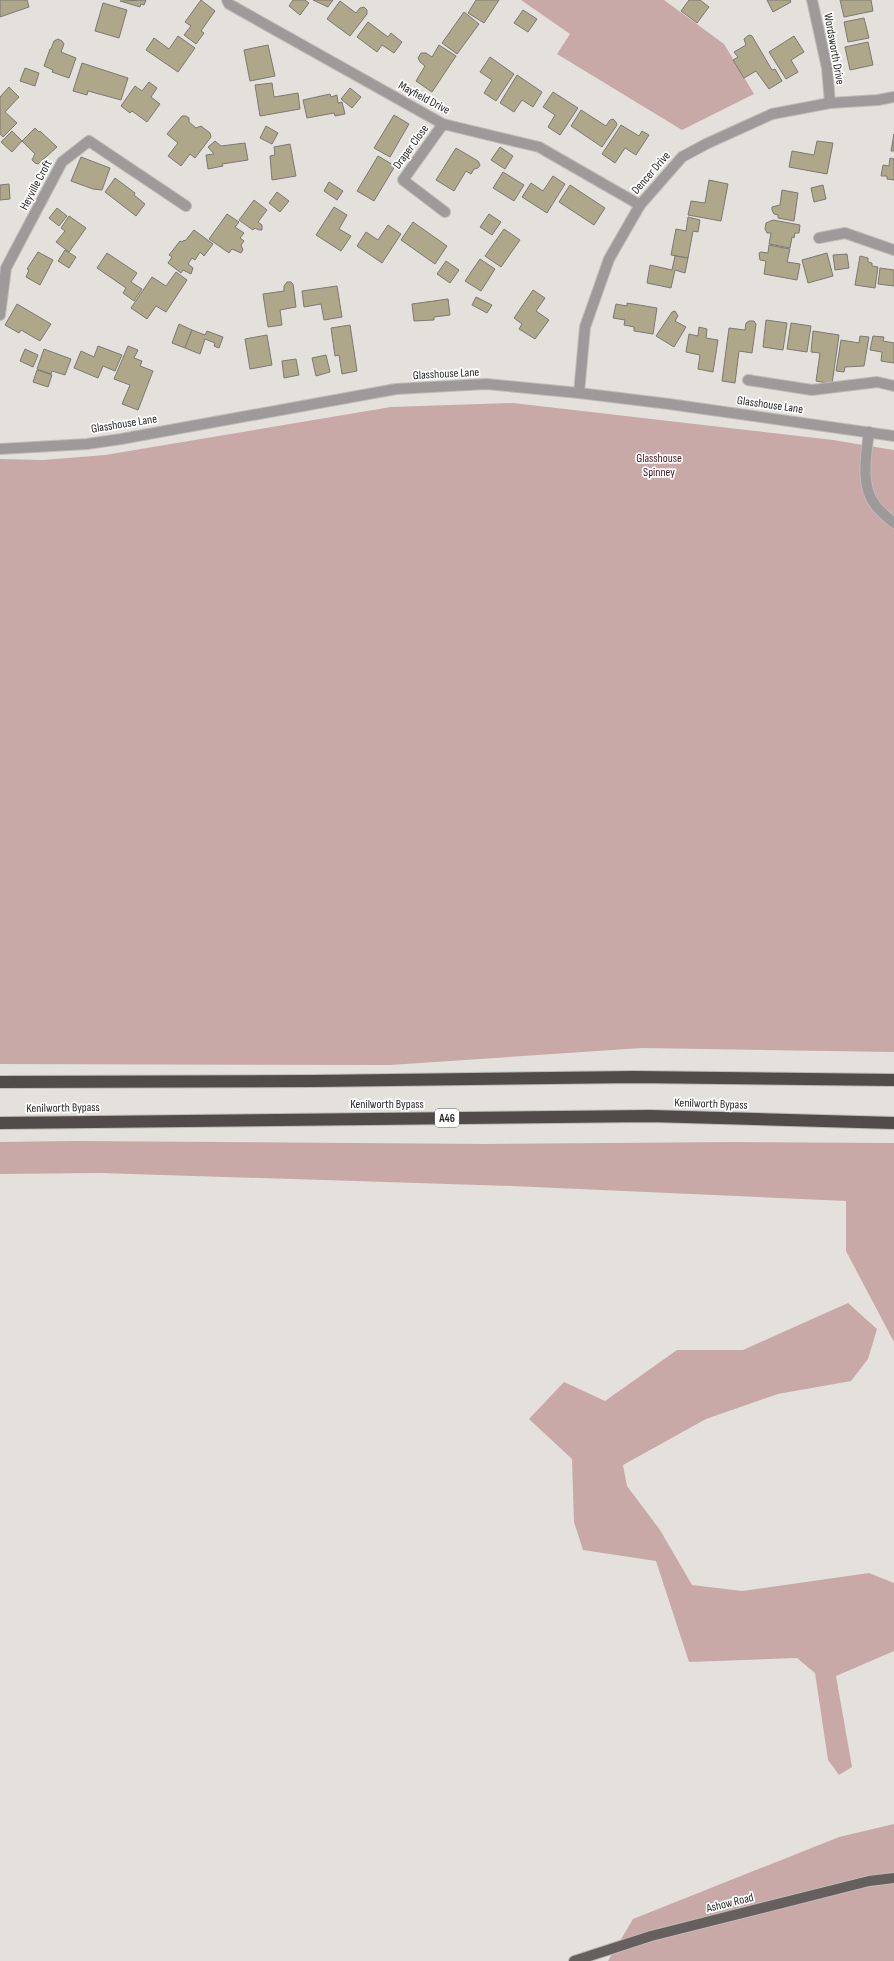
<svg xmlns="http://www.w3.org/2000/svg" width="894" height="1961" viewBox="0 0 894 1961" font-family="'Sofia Sans Condensed',sans-serif">
	<style>
		.green { fill: #c9a9a8 }
		.building { fill: #afa789; stroke: #7b7974 }
		.lines { fill: none; stroke-linecap: round; stroke-linejoin: round }
		.minor-casing { stroke: #bfbbb7; stroke-width: 12 }
		.major-casing { stroke: #bfbbb7; stroke-width: 12 }
		.highway-casing { stroke: #bfbbb7; stroke-width: 14 }
		.minor { stroke: #9d9a99; stroke-width: 10 }
		.major { stroke: #65605e; stroke-width: 10 }
		.highway { stroke: #514b49; stroke-width: 12 }
		.labels { text-anchor: middle; dominant-baseline: central; stroke-width: 3.5; stroke-linejoin: round; paint-order: stroke }
		.shield { fill: #fff; stroke: #6a6867; stroke-width: 1 }
		.shield-label { font-size: 11px; font-weight: bold; fill: #2a2826 }
		.street-label { font-size: 12px; fill: #2a2826; stroke: #fff }
		.park-label { font-size: 12px; fill: #47171b; stroke: #fff }
	</style>
	<rect width="100%" height="100%" fill="#e4e0db"/>
	<g class="green">
		<path d="M521 0H664L724 44 754 94 682 130 557 54 570 34Z"/>
		<path d="M513 403 833 440 894 450V1052L642 1048 390 1065 0 1064V459L43 460 105 455 391 407Z"/>
		<path d="M72 1141 487 1144 736 1142 894 1143V1342L846 1251V1201L512 1186 100 1173 0 1174V1142Z"/>
		<path d="M848 1303 877 1329 868 1359 851 1381 778 1394 706 1419 623 1465 627 1486 660 1530 692 1585 742 1591 869 1573 894 1583V1651L836 1676 852 1767 839 1775 828 1760 815 1673 797 1658 689 1662 656 1561 583 1550 574 1522 572 1459 529 1419 564 1382 605 1401 677 1350H743Z"/>
		<path d="M894 1824V1961H608L633 1919 839 1837Z"/>
	</g>
	<g class="building">
		<path d="M0 0H27L29 7 0 17Z"/>
		<path d="M146 0 144 5 141 4 140 7 120 1Z"/>
		<path d="M201 0 215 11 201 31 204 33 196 44 184 35 191 26 185 22Z"/>
		<path d="M293 0H305L309 3 300 15 289 6Z"/>
		<path d="M313 0H333L328 7Z"/>
		<path d="M476 0H499L484 23 468 13Z"/>
		<path d="M689 0H700L709 7 697 23 681 11Z"/>
		<path d="M767 0H790L791 2 773 12Z"/>
		<path d="M840 0H871L873 11 844 17Z"/>
		<path d="M340 1 356 13 360 8 364 7 367 10V14L350 36 327 19Z"/>
		<path d="M103 3 127 10 119 38 95 31Z"/>
		<path d="M523 10 537 19 528 32 514 23Z"/>
		<path d="M464 12 479 24 457 54 442 43Z"/>
		<path d="M864 18 869 38 848 42 844 22Z"/>
		<path d="M368 22 388 37 391 33 402 42 394 53 382 45 377 52 357 37Z"/>
		<path d="M749 35 752 36 772 70 775 69 782 81 769 89 756 71 744 78 733 60 738 57 734 52 746 45 744 39Z"/>
		<path d="M178 36 195 48 178 72 146 50 154 38 169 49Z"/>
		<path d="M794 36 804 52 791 60 798 72 786 79 769 52Z"/>
		<path d="M58 39 62 41 64 44 61 52 76 58 69 78 52 72 53 70 44 66 50 49H51L54 41Z"/>
		<path d="M868 42 873 65 850 70 845 47Z"/>
		<path d="M268 45 275 76 250 81 244 50Z"/>
		<path d="M439 45 456 56 432 92 416 81 425 66 420 62 418 58 421 53H426L432 57Z"/>
		<path d="M490 57 514 74 496 101 484 93 492 80 480 72Z"/>
		<path d="M82 63 128 78 121 100 88 91 87 95 73 91Z"/>
		<path d="M25 68 39 73 35 86 20 81Z"/>
		<path d="M517 75 542 92 533 107 522 100 514 112 500 103Z"/>
		<path d="M149 82 157 88 151 97 160 104 147 122 132 111 130 113 121 106 135 86 142 91Z"/>
		<path d="M272 83 274 97 298 93 300 109 260 116 255 85Z"/>
		<path d="M9 87 19 97 5 112 17 123 3 137 0 134V97Z"/>
		<path d="M350 88 361 97 352 108 341 99Z"/>
		<path d="M553 92 578 108 560 135 548 127 555 115 543 107Z"/>
		<path d="M330 94 331 97 337 95 338 103 342 102 345 114 335 116 334 113 307 118 303 100Z"/>
		<path d="M581 110 606 126 610 120 613 119 616 122 617 125 602 147 571 126Z"/>
		<path d="M394 115 409 124 390 157 374 148Z"/>
		<path d="M182 116H186L189 118V122L196 128 201 126 210 133 211 137 195 158 190 154 181 166 168 156 178 143 167 134Z"/>
		<path d="M621 125 639 136 642 131 649 135 636 155 625 148 615 163 602 154Z"/>
		<path d="M266 126 278 133 272 144 260 138Z"/>
		<path d="M35 128 39 132 40 131 57 147 38 164 35 163 32 160 35 154 22 141 12 152 1 142 12 131 22 141Z"/>
		<path d="M894 134V151H891Z"/>
		<path d="M215 141 221 146 245 143 248 160 222 164 223 166 208 169 206 155 214 154 208 147Z"/>
		<path d="M817 141 833 143 827 174 789 167 792 151 814 155Z"/>
		<path d="M290 144 296 176 272 180 270 156 275 155 274 147Z"/>
		<path d="M500 147 513 156 505 169 491 160Z"/>
		<path d="M456 148 478 161 480 165 478 168 474 169 471 174 466 171 454 191 436 180Z"/>
		<path d="M378 156 395 166 374 201 357 191Z"/>
		<path d="M81 157 110 168 102 190 93 189 71 181Z"/>
		<path d="M890 158 894 159V180L887 179V176H881L883 165 889 166Z"/>
		<path d="M503 172 524 185 514 201 493 188Z"/>
		<path d="M553 176 565 184 547 213 522 197 531 183 543 191Z"/>
		<path d="M115 178 135 193 134 195 145 204 136 216 105 192Z"/>
		<path d="M709 180 728 184 721 221 688 215 691 201 705 203Z"/>
		<path d="M329 182 343 191 337 200 324 191Z"/>
		<path d="M9 184 10 199 0 200V185Z"/>
		<path d="M570 185 605 208 594 225 559 202Z"/>
		<path d="M823 185 826 199 814 202 811 188Z"/>
		<path d="M782 190 798 193 794 221 778 218V215L774 214 772 210V207L780 205Z"/>
		<path d="M277 192 289 201 280 212 269 203Z"/>
		<path d="M254 200 267 210 258 222 262 225V230H259L255 228 253 230 239 220Z"/>
		<path d="M334 207 347 215 339 229 351 236 341 251 316 235Z"/>
		<path d="M57 208 67 216 59 226 49 218Z"/>
		<path d="M227 214 239 222 235 227 244 233 240 238 244 241 241 245 243 250 241 253 232 249 229 253 209 239Z"/>
		<path d="M489 214 501 222 492 235 480 227Z"/>
		<path d="M69 216 86 228 69 252 56 242 65 231 61 228Z"/>
		<path d="M688 217 700 220 698 232 693 231 688 258 671 255 676 229 686 231Z"/>
		<path d="M773 220 800 225 799 233H795L794 238 792 237 790 248 769 244 771 233H767L765 229 766 223Z"/>
		<path d="M413 222 447 246 435 264 401 240Z"/>
		<path d="M388 225 401 234 382 263 357 246 366 232 378 240Z"/>
		<path d="M504 229 520 240 501 267 485 256Z"/>
		<path d="M194 230 213 244 204 256 200 252 195 260 192 258 188 264 193 268 191 274 183 270 181 273 168 263 172 257 169 255 180 241 182 242 184 240 185 241Z"/>
		<path d="M769 245 790 249 787 262 800 264 797 280 764 274 766 261 760 260 759 253 761 252 768 253Z"/>
		<path d="M65 250 76 257 69 268 58 261Z"/>
		<path d="M38 252 53 260 40 285 26 277 29 270 27 269Z"/>
		<path d="M107 253 137 273 131 282 142 289 134 301 123 293 126 288 97 268Z"/>
		<path d="M827 253 833 276 808 283 802 260Z"/>
		<path d="M847 254 849 268 835 270 833 255Z"/>
		<path d="M675 256 688 258 685 273 675 270 671 288 647 283 650 265 672 270Z"/>
		<path d="M860 256 868 258V262L872 263V266L878 267 875 288 855 285Z"/>
		<path d="M480 259 495 269 481 291 465 281Z"/>
		<path d="M446 261 459 270 450 283 437 274Z"/>
		<path d="M880 268 894 270V286L878 284Z"/>
		<path d="M176 272 187 280 166 312 156 306 147 319 131 308 152 277 166 286Z"/>
		<path d="M287 282H291L293 284 296 307 280 310 282 325 268 327 263 294 284 291V286Z"/>
		<path d="M337 286 342 317 324 320 321 304 304 307 302 291Z"/>
		<path d="M533 290 545 298 536 311 549 320 535 339 519 329 522 324 514 318Z"/>
		<path d="M476 297 492 305 487 313 472 305Z"/>
		<path d="M448 299 450 315 434 317V320L414 321 412 304Z"/>
		<path d="M627 303 657 308 653 334 634 331V327L624 325 625 320 613 318 616 304 627 306Z"/>
		<path d="M17 304 51 324 40 341 21 330 19 333 5 325Z"/>
		<path d="M675 311 678 316 675 321 686 327 674 347 656 336 672 312Z"/>
		<path d="M766 320 787 323 783 350 763 347Z"/>
		<path d="M749 321H754L756 324 752 353 739 351 735 383 722 381 729 328 745 330 746 323Z"/>
		<path d="M791 323 811 326 807 352 787 349Z"/>
		<path d="M179 324 192 330 185 348 172 343Z"/>
		<path d="M350 325 357 371 342 374 339 355 335 356 331 328Z"/>
		<path d="M699 327 707 329 706 338 718 340 713 372 698 369 700 355 686 352 689 334 698 336Z"/>
		<path d="M192 330 205 335 207 331 223 337 219 348 214 346 215 343 205 339 200 354 185 348Z"/>
		<path d="M813 331 839 335 832 384 816 381 820 353 811 352Z"/>
		<path d="M267 335 272 365 250 369 245 339Z"/>
		<path d="M860 336 869 337 864 366 845 367 844 372 836 371 841 340 859 343Z"/>
		<path d="M873 336 884 337 883 341 894 343V363L881 361 882 352 870 350Z"/>
		<path d="M98 346 122 355 115 371 103 366 98 378 74 368 81 351 94 357Z"/>
		<path d="M128 346 138 350 134 358 142 361 140 366 153 371 138 410 122 404 130 385 114 379Z"/>
		<path d="M25 349 38 355 33 367 20 361Z"/>
		<path d="M44 349 71 359 65 375 52 371 51 374 37 369Z"/>
		<path d="M326 355 330 372 316 376 312 358Z"/>
		<path d="M296 359 299 375 284 378 282 361Z"/>
		<path d="M37 370 52 375 48 387 33 382Z"/>
	</g>
	<g class="lines">
		<defs>
			<g id="minor">
				<path d="M227 0 229 4 443 124 539 147 640 205"/>
				<path d="M812 0 827 68 830 103"/>
				<path d="M443 124 403 180 445 212"/>
				<path d="M819 238 845 233 894 250"/>
				<path d="M0 315 6 268 62 162 89 141 186 206"/>
				<path d="M748 380 812 390 877 382 894 386"/>
				<path d="M579 393 585 327 609 259 640 205 682 157 706 144 772 114 830 103 878 100 894 97"/>
				<path d="M869 432C866 455 860 487 876 506 881 512 888 518 894 523"/>
				<path d="M0 449 87 444 121 439 396 389 486 384 579 393 669 404 894 436"/>
			</g>
			<path id="major" d="M574 1961 651 1936 869 1881 894 1878"/>
			<g id="highway">
				<path d="M0 1082 314 1081 634 1077 894 1080"/>
				<path d="M0 1123 650 1116 894 1123"/>
			</g>
		</defs>
		<use href="#minor" class="minor-casing"/>
		<use href="#major" class="major-casing"/>
		<use href="#highway" class="highway-casing"/>
		<use href="#minor" class="minor"/>
		<use href="#major" class="major"/>
		<use href="#highway" class="highway"/>
	</g>
	<g class="labels">
		<rect class="shield" x="435" y="1109" width="24" height="18" rx="3"/>
		<g class="shield-label">
			<text x="447" y="1118">A46</text>
		</g>
		<g class="street-label">
			<text transform="translate(834 49) rotate(80)">Wordsworth Drive</text>
			<text transform="translate(424 98) rotate(28)">Mayfield Drive</text>
			<text transform="translate(411 147) rotate(-54)">Draper Close</text>
			<text transform="translate(651 173) rotate(-49)">Dencer Drive</text>
			<text transform="translate(36 185) rotate(-62)">Heyville Croft</text>
			<text transform="translate(446 374) rotate(-3)">Glasshouse Lane</text>
			<text transform="translate(770 405) rotate(8)">Glasshouse Lane</text>
			<text transform="translate(124 424) rotate(-9)">Glasshouse Lane</text>
			<text x="387" y="1104">Kenilworth Bypass</text>
			<text transform="translate(711 1104) rotate(2)">Kenilworth Bypass</text>
			<text transform="translate(63 1108) rotate(-1)">Kenilworth Bypass</text>
			<text transform="translate(730 1903) rotate(-14)">Ashow Road</text>
		</g>
		<g class="park-label">
			<text x="659" y="458">Glasshouse<tspan x="659" dy="14">Spinney</tspan></text>
		</g>
	</g>
</svg>
